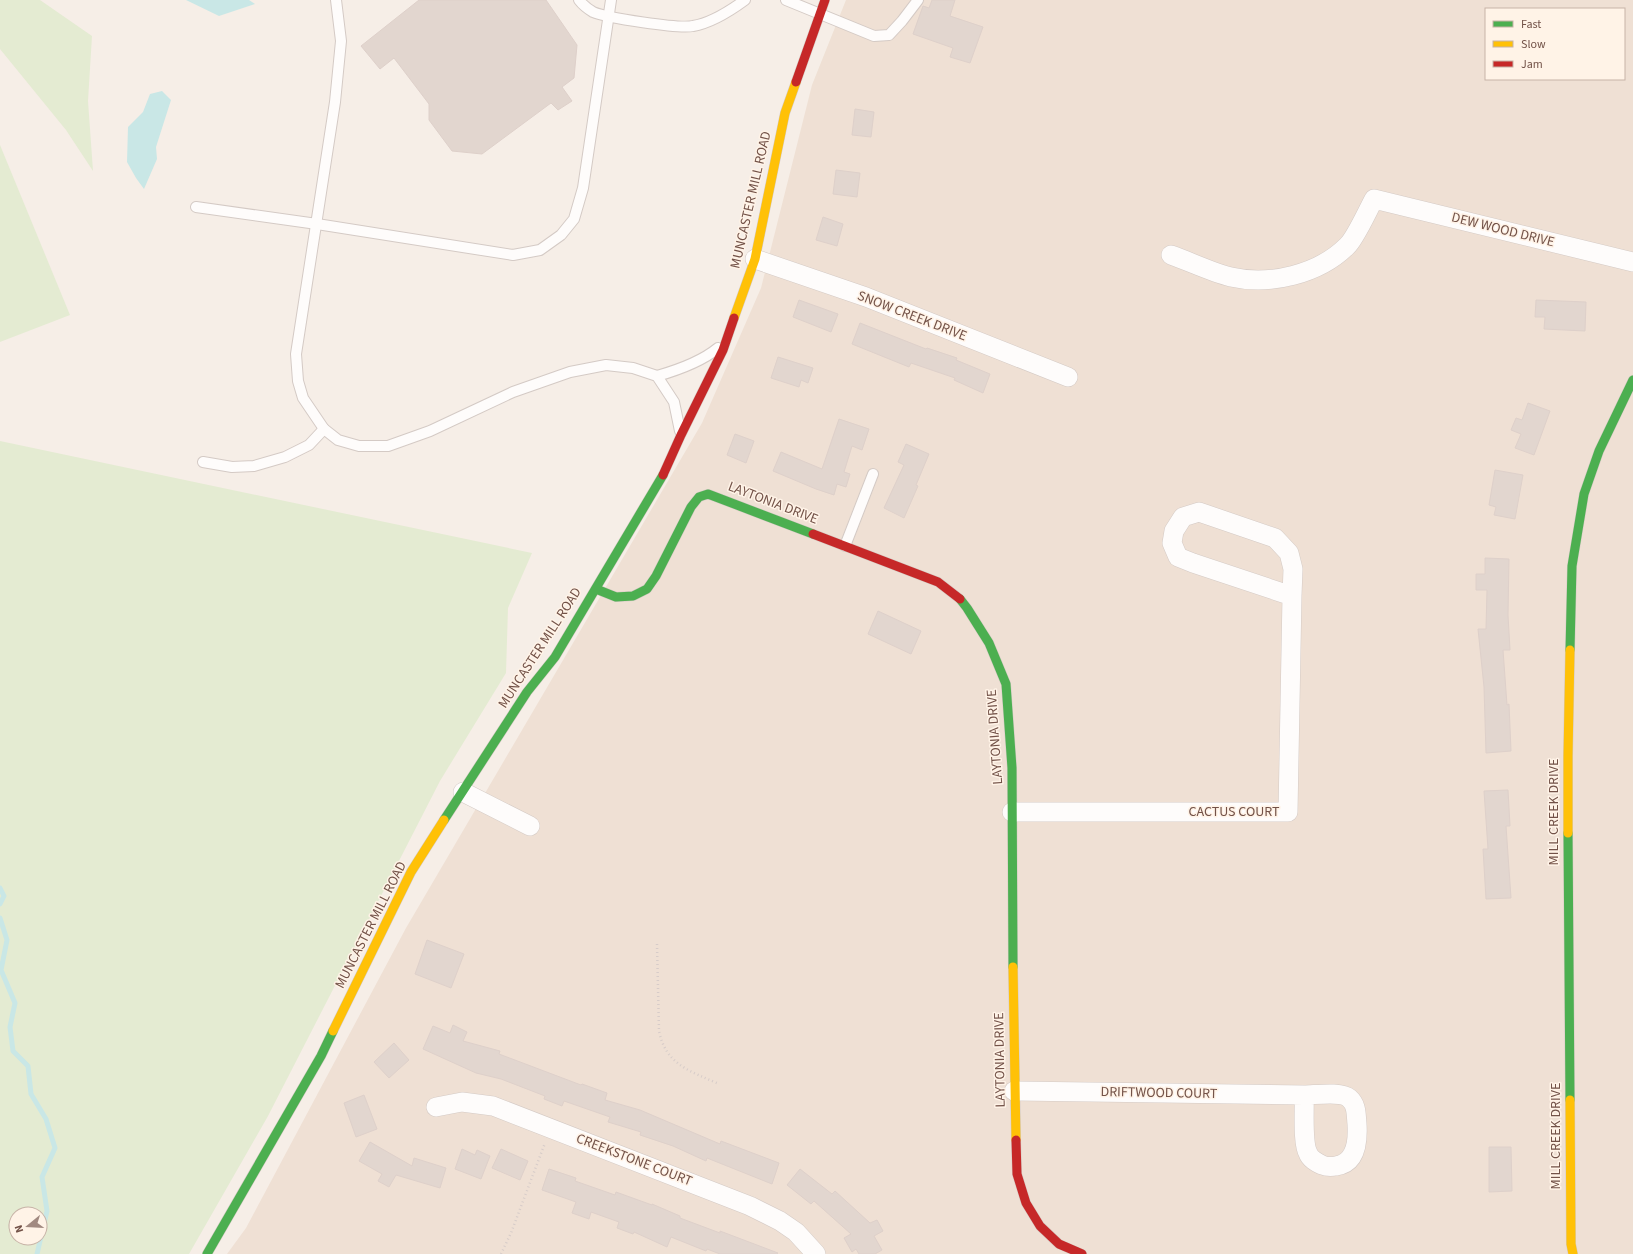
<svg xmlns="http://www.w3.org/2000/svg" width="1633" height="1254" viewBox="0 0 1633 1254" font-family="'Source Sans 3',sans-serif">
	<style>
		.residential { fill: #efe0d4; fill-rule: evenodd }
		.green { fill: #e4ebd2; fill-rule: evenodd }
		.water { fill: #c9e7e6 }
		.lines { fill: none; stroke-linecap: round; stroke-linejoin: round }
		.stream { stroke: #c9e7e6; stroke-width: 5 }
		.building { fill: #e2d6cf; stroke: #ded0ca }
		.lane-casing { stroke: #d4cac5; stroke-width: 12 }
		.street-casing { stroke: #d4cac5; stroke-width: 20 }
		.fast-casing { stroke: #d4cac4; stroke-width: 10 }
		.slow-casing { stroke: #d4cac4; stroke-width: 10 }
		.jam-casing { stroke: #d4cac4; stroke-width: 10 }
		.path { stroke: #d7ccc9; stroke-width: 2.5; stroke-dasharray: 1 3; stroke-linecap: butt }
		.lane { stroke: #fefcfb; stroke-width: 10 }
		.street { stroke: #fefcfb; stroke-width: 19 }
		.fast { stroke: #4caf50; stroke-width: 9 }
		.slow { stroke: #ffc107; stroke-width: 9 }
		.jam { stroke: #c62828; stroke-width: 9 }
		.labels { text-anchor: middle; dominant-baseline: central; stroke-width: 3; stroke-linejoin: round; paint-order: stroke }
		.street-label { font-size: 14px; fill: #735248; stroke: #fff3e7 }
	</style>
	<rect width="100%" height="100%" fill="#f6eee7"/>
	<path class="residential" d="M846 0H1633V1254H227L246 1228 406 928 702 423 761 288 812 85ZM1486 9H1624V79H1486Z"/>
	<g class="green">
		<path d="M0 0H40L92 36 88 101 93 171 66 130 0 49Z"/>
		<path d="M0 145 70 315 0 342Z"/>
		<path d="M0 441 532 553 508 608 506 673 440 781 268 1116 189 1254H0ZM16 1214H40V1238H16Z"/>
	</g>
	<g class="water">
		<path d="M186 0H249L255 4 219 16Z"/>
		<path d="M162 91 171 100 156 147 157 159 144 189 136 178 127 162 128 127 143 112 150 94Z"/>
	</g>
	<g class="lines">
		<g class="stream">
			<path d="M0 888 4 896 0 904"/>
			<path d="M0 918 7 940 1 970 15 1003 10 1027 13 1051 28 1066 31 1094 46 1119 55 1148 42 1177 47 1211 37 1254"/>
		</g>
	</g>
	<g class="building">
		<path d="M419 0H546L577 45 574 78 562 87 572 101 558 110 551 103 482 154 452 151 429 120V104L394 58 380 69 361 46Z"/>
		<path d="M932 0H955L950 16 983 27 970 63 950 57 953 48 913 34 923 6 929 8Z"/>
		<path d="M855 109 874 112 871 137 852 135Z"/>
		<path d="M836 170 860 173 857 197 833 194Z"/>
		<path d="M823 217 843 224 837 246 816 240Z"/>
		<path d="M799 300 838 314 831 332 793 317Z"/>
		<path d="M1536 300 1586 302 1585 331 1544 329 1545 317H1535Z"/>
		<path d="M860 323 926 349 927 348 957 358 956 360 990 374 983 393 954 380 955 378 911 363 909 367 852 344Z"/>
		<path d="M778 357 813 368 808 383 801 380 799 387 771 378Z"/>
		<path d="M1528 403 1550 411 1534 455 1515 448 1521 434 1511 430 1516 418 1522 420Z"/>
		<path d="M839 419 869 429 862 450 852 446 844 472 850 474 846 487 837 484 834 495 816 489 773 471 781 452 822 469Z"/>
		<path d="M735 434 754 441 746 463 727 455Z"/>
		<path d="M906 444 929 454 916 485 918 486 904 518 884 508 904 465 898 462Z"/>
		<path d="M1495 470 1523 475 1515 519 1494 515 1496 507 1489 505Z"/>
		<path d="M1485 558 1509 559 1508 615 1510 650H1503L1507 705 1509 704 1511 751 1486 753 1484 687 1478 629H1486L1487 590H1476V574H1485Z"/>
		<path d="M878 611 921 631 911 654 868 634Z"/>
		<path d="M1508 790 1510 826H1506L1511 898 1486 899 1483 849H1488L1484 791Z"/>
		<path d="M427 940 464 954 451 988 415 974Z"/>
		<path d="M453 1025 467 1032 463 1041 500 1051 499 1054 581 1085 582 1084 607 1093 605 1100 640 1110 720 1144 721 1141 779 1163 772 1184 707 1158 706 1161 673 1146 640 1135 641 1132 608 1122 610 1117 564 1101 562 1106 544 1099 545 1096 501 1079 476 1073 423 1049 433 1026 450 1033Z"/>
		<path d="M394 1043 409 1060 389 1078 374 1062Z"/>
		<path d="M364 1095 377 1129 356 1137 344 1103Z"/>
		<path d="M370 1142 412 1166 414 1158 446 1168 440 1188 396 1175 389 1187 378 1181 382 1174 359 1161Z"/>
		<path d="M1489 1147H1511L1512 1191 1489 1192Z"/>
		<path d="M462 1149 475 1155 477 1150 490 1156 481 1179 455 1169Z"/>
		<path d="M501 1149 528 1161 520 1180 492 1168Z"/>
		<path d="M549 1169 576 1178 575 1181 615 1195 616 1192 652 1205V1204L680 1216V1218L720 1233V1231L778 1253 777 1254H720L707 1249 706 1251 671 1237 667 1247 634 1232 633 1234 617 1228 619 1222 591 1212 589 1219 572 1213 576 1202 542 1190Z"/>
		<path d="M800 1169 832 1194 835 1191 870 1223 877 1220 883 1231 874 1236 882 1250 875 1254H859L856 1249 852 1252 844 1238 851 1234 814 1201 811 1204 787 1185Z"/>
	</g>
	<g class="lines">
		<defs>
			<g id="lane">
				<path d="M336 0 341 41 335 102 296 354 298 381 303 398 324 429 338 440 359 446H388L430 431 513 392 570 372 606 365 633 368 657 376 674 402 680 431"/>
				<path d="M579 0C582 4 588 9 593 12 607 18 679 29 693 26 712 23 730 11 745 0"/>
				<path d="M786 0 874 36 889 35 902 21 918 0"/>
				<path d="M196 207 317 224 513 255 540 250 561 235 574 219 583 188 611 0"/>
				<path d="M657 376C678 370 701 362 718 348"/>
				<path d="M203 462 232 467 254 466 285 457 309 445 324 429"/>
				<path d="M845 546 873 474"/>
			</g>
			<g id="street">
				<path d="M1171 255C1191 262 1211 272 1231 277 1270 286 1319 274 1347 246 1355 239 1368 210 1374 199L1633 262"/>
				<path d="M755 259 866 297 1068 377"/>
				<path d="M463 792 530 826"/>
				<path d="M1012 812H1288L1292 596 1293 569 1289 553 1275 538 1199 512 1183 517 1174 531 1172 543 1178 557 1193 563 1292 596"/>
				<path d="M1014 1091 1304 1095C1315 1095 1341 1091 1349 1098 1357 1105 1356 1114 1357 1124 1358 1140 1357 1163 1336 1166 1331 1167 1327 1167 1322 1165 1316 1162 1310 1159 1308 1153 1302 1142 1305 1108 1304 1095"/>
				<path d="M436 1107 462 1102 493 1106 750 1206 780 1221 796 1232 816 1254"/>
			</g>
			<g id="fast">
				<path d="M596 589 616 597 633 596 647 589 656 576 691 507 699 497 708 494 813 534"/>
				<path d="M960 599 967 608 989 643 1006 684 1012 768 1013 967"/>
				<path d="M1570 650 1572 566 1584 494 1599 451 1633 380"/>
				<path d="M444 820 527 692 555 657 663 475"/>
				<path d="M1568 833 1570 1100"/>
				<path d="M207 1254 321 1056 333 1031"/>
			</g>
			<g id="slow">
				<path d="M734 318 755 259 785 113 796 82"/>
				<path d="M1568 833V756L1570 650"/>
				<path d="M1013 967 1016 1140"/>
				<path d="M333 1031 411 872 444 820"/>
				<path d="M1570 1100 1571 1244 1573 1254"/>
			</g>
			<g id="jam">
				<path d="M796 82 825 0"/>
				<path d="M663 475 681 435 723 350 734 318"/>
				<path d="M813 534 938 582 960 599"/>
				<path d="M1016 1140 1017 1174 1026 1203 1040 1226 1059 1244 1082 1254"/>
			</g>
		</defs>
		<use href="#lane" class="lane-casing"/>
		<use href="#street" class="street-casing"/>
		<use href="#fast" class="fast-casing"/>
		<use href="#slow" class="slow-casing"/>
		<use href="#jam" class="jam-casing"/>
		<g class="path">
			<path d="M657 944 659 1031C666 1065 690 1071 719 1084"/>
			<path d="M501 1254 511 1233 545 1143"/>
		</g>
		<use href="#lane" class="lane"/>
		<use href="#street" class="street"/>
		<use href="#fast" class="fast"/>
		<use href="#slow" class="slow"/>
		<use href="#jam" class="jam"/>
	</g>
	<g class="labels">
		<g class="street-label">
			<text transform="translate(751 200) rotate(-77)">MUNCASTER MILL ROAD</text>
			<text transform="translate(1503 230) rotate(14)">DEW WOOD DRIVE</text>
			<text transform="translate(912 316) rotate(21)">SNOW CREEK DRIVE</text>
			<text transform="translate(773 503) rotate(21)">LAYTONIA DRIVE</text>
			<text transform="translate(540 648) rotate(-57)">MUNCASTER MILL ROAD</text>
			<text transform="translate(995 737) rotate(-94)">LAYTONIA DRIVE</text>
			<text x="1234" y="812">CACTUS COURT</text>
			<text transform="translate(1554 812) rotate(-90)">MILL CREEK DRIVE</text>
			<text transform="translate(371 925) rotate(-63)">MUNCASTER MILL ROAD</text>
			<text transform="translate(1000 1060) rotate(-91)">LAYTONIA DRIVE</text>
			<text transform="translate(1159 1093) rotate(1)">DRIFTWOOD COURT</text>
			<text transform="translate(1556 1136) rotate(-90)">MILL CREEK DRIVE</text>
			<text transform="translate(634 1160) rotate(21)">CREEKSTONE COURT</text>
		</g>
	</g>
	<rect x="1485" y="8" width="140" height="72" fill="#fff3e7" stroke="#c7b3a7"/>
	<rect x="1493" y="21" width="20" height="6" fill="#4caf50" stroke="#c7b3a7"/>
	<text x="1521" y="28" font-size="12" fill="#735248">Fast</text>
	<rect x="1493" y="41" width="20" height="6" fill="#ffc107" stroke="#c7b3a7"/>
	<text x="1521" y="48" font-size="12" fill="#735248">Slow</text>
	<rect x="1493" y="61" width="20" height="6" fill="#c62828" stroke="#c7b3a7"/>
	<text x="1521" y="68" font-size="12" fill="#735248">Jam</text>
	<g transform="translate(28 1226) rotate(252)"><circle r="19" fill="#fff3e7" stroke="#c7b3a7"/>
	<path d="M0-3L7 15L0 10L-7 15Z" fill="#a18980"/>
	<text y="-6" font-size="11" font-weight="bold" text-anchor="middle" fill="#735248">N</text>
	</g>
</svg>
